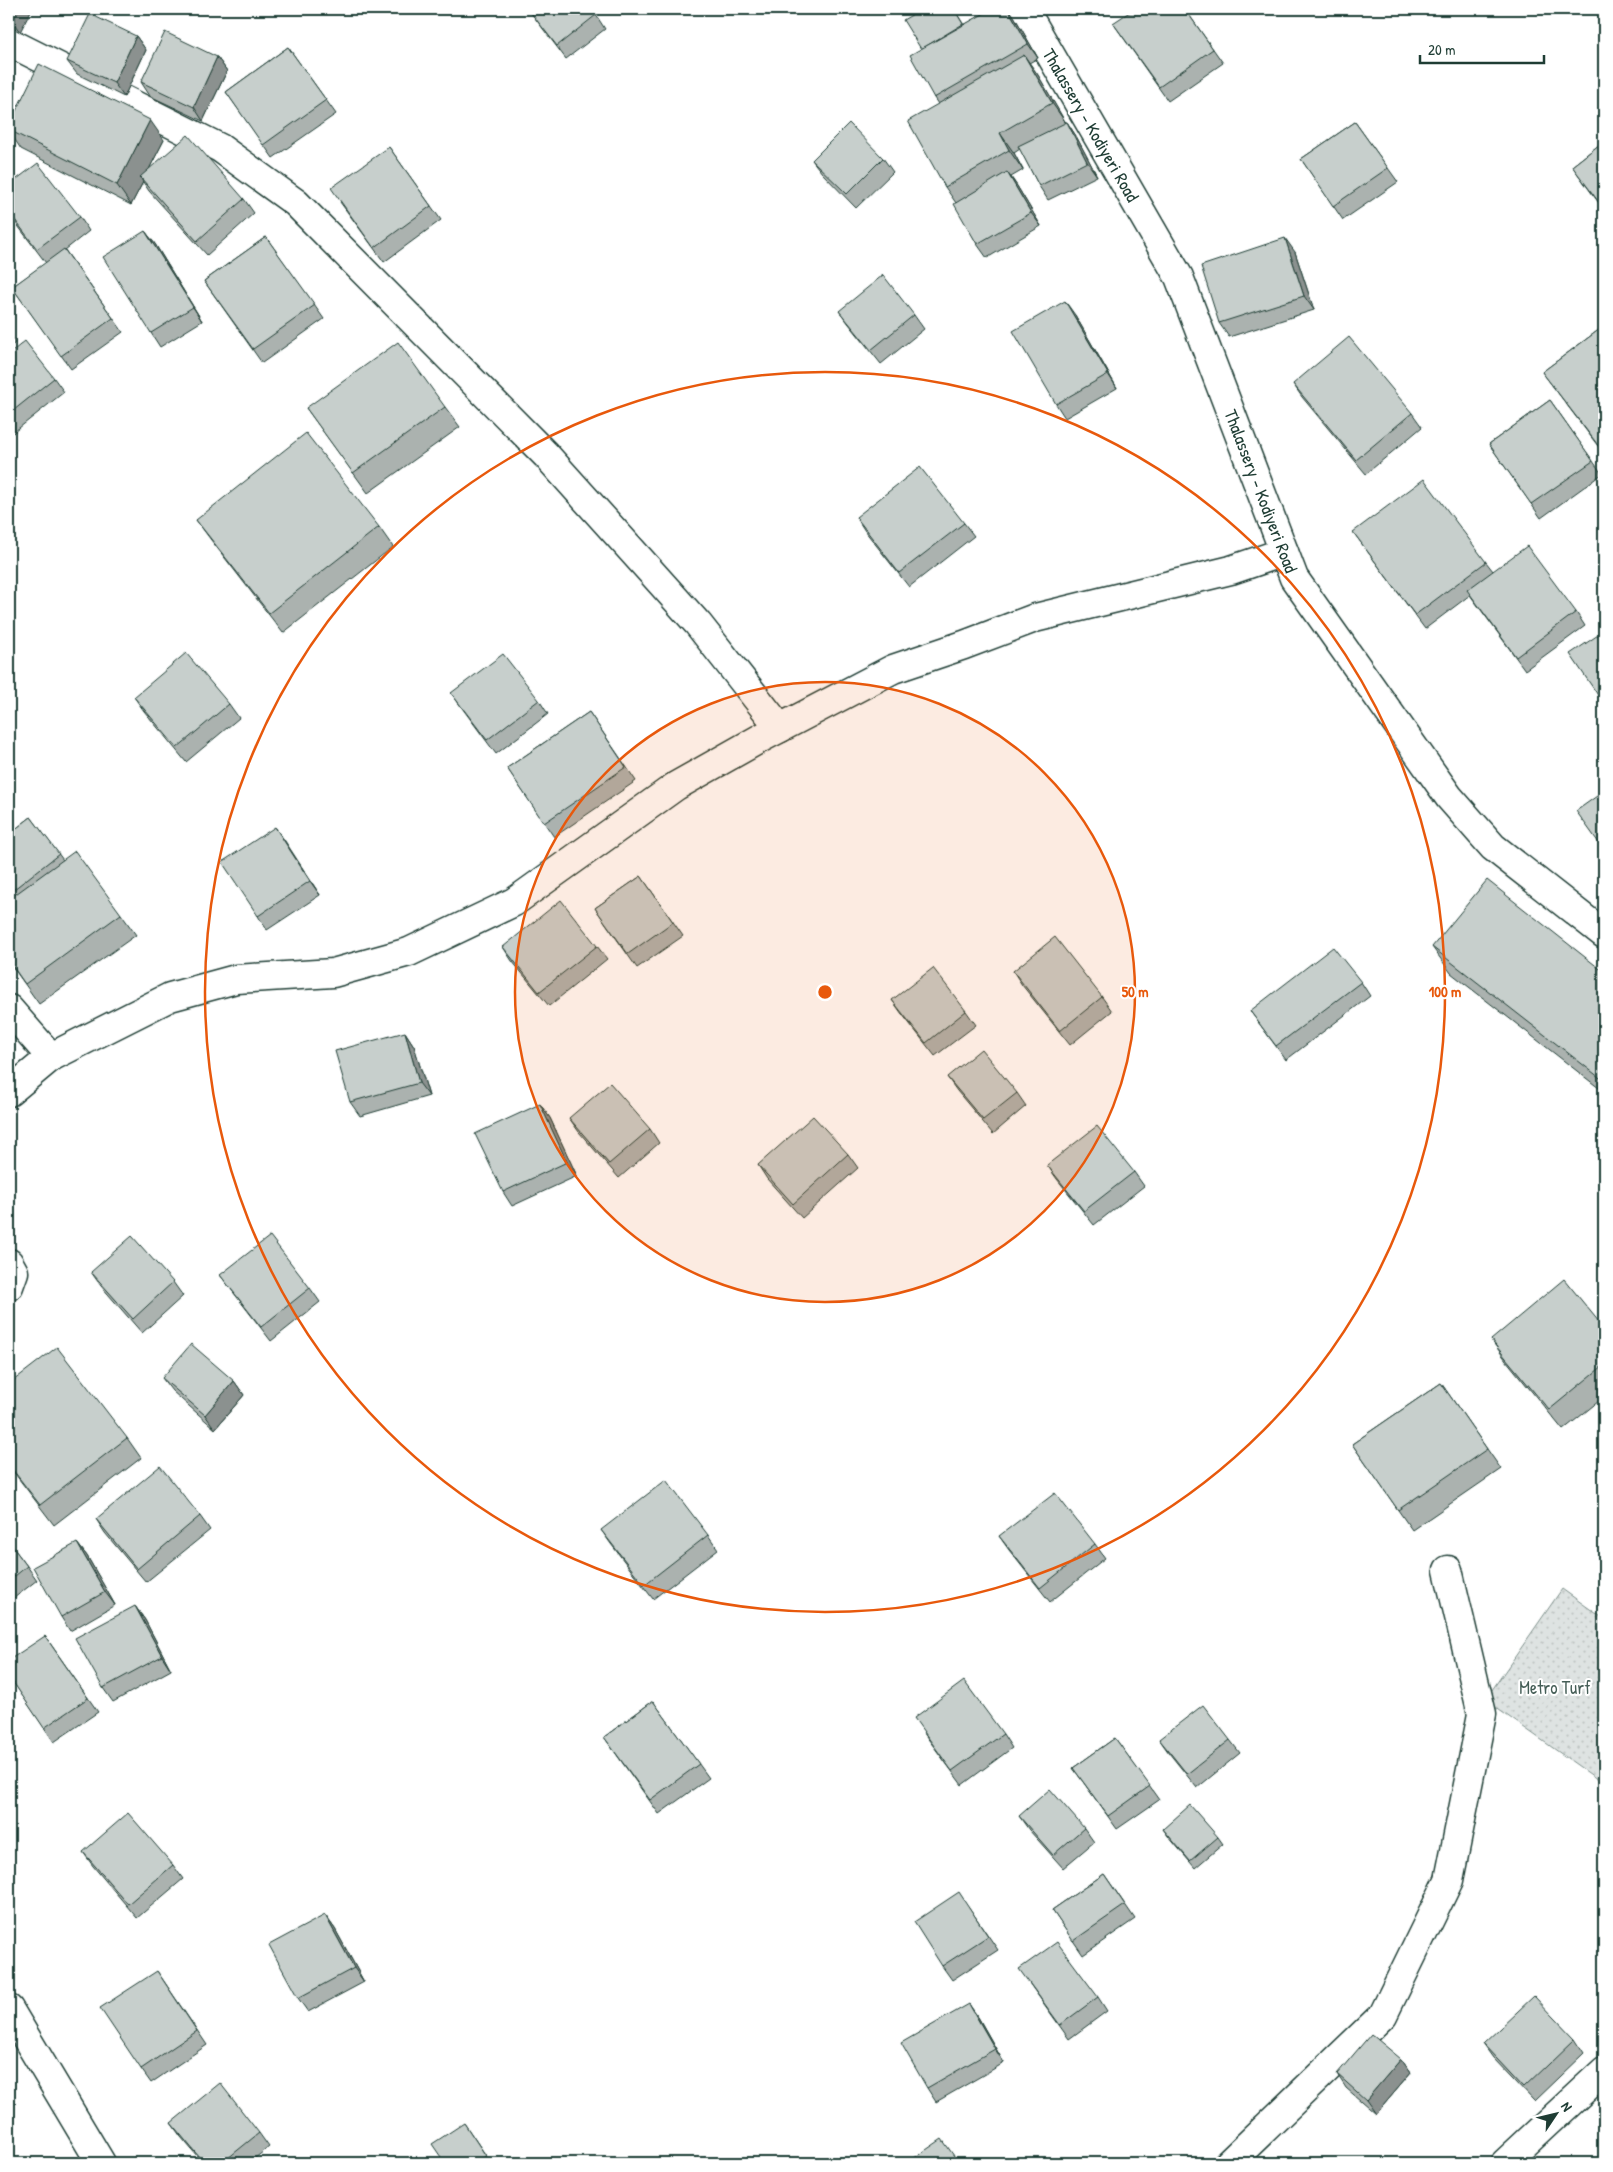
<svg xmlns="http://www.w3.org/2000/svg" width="1613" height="2172" viewBox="0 0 1613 2172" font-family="'Patrick Hand',sans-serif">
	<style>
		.grass { fill: url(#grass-dots); stroke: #7e908b }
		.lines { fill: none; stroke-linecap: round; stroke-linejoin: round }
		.minor-casing { stroke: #1f3d34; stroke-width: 31 }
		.secondary-casing { stroke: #1f3d34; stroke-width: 31 }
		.minor { stroke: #fff; stroke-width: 28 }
		.secondary { stroke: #fff; stroke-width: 28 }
		.wall { fill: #abb2af; stroke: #1f3d34 }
		.shaded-wall { fill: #8b918f; stroke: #1f3d34 }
		.building { fill: #c7cfcc; stroke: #1f3d34 }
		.ring { fill: none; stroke: #e8590c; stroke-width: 2.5 }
		.labels { text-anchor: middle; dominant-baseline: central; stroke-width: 4; stroke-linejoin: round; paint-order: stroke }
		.street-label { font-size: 18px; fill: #1f3d34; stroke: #fff }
		.park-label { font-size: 18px; fill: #455e57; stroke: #fff }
		.centre { fill: #e8590c; stroke: #fff; stroke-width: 2.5 }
		.ring-label { font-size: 15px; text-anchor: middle; font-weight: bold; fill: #e8590c; stroke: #fff; stroke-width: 4; stroke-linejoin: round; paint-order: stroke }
	</style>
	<defs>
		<pattern id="grass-dots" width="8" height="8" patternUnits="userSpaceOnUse" patternTransform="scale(1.25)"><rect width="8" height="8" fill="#dee3e2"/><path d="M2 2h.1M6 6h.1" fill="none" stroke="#bec4c2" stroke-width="1.8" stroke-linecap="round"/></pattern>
	</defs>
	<rect width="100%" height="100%" fill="#fff"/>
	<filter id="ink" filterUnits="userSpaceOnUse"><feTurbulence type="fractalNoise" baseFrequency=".02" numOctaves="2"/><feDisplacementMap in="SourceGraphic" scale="10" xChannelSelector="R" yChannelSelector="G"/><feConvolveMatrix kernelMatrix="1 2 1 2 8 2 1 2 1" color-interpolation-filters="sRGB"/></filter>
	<g filter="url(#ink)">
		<path class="grass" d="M1562 1589 1604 1619V1784L1485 1700Z"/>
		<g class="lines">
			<defs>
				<g id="minor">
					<path d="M9 42 220 148 296 203 546 455 698 624 780 728"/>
					<path d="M9 1009 51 1057"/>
					<path d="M9 1092 51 1057 170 997 236 979 333 973 409 952 514 902 676 786 761 738 893 669 964 645 1035 618 1231 570 1284 552"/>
					<path d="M9 1263 14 1272 9 1286"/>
					<path d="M9 2009 101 2163"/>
					<path d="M1229 2163 1383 2015 1449 1880 1482 1714 1448 1570"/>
					<path d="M1505 2163 1604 2071"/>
				</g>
				<path id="secondary" d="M1024 9 1179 277 1294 578 1449 797 1493 847 1604 934"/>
			</defs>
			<use href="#minor" class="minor-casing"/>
			<use href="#secondary" class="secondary-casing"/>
			<use href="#minor" class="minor"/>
			<use href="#secondary" class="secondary"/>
		</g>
		<g class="wall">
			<path d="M9 9 20 32 9 26Z"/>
			<path d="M528 9 596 15 605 29 566 59Z"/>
			<path d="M954 9 964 25 992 9H1009L1014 16 1038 58 1029 63 1038 75 1065 122H1067L1076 136 1097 176 1048 200 1039 186 1020 149 1014 153 1023 170 1011 177 1017 186 1041 226 987 258 977 244 956 203 945 187 938 104 934 98 921 49Z"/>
			<path d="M1185 9 1223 63 1168 101 1113 23Z"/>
			<path d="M136 36 146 50 124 97 77 74 67 61Z"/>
			<path d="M288 47 336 114 273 158 226 92Z"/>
			<path d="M217 57 227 71 203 121 150 96 141 82Z"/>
			<path d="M1355 122 1398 182 1343 220 1301 159Z"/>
			<path d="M9 125 164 140 149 169 244 199 254 213 207 255 149 191 143 182 131 205 21 149 9 131Z"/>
			<path d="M1604 141V210L1572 166Z"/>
			<path d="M389 147 441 220 384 262 340 202Z"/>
			<path d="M883 158 893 172 856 208 822 173 812 160Z"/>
			<path d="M9 185 80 217 89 231 65 250 123 332 71 369 12 287 46 263 9 214Z"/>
			<path d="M145 231 155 244 202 321 160 347 151 333Z"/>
			<path d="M266 237 324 319 262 363 204 281Z"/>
			<path d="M1295 252 1314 310 1229 337 1219 323Z"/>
			<path d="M839 311 914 315 924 329 881 364 849 324Z"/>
			<path d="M1075 315 1117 388 1065 418 1056 404Z"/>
			<path d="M1604 326V454L1542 372Z"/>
			<path d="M9 335 15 343 9 348Z"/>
			<path d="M9 354 54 378 64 392 9 436Z"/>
			<path d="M1293 384 1412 413 1422 427 1366 474 1302 397Z"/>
			<path d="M1550 400 1602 474 1541 518 1489 444Z"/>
			<path d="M445 407 460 427 368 493 306 408Z"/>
			<path d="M9 499 14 506 9 510Z"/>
			<path d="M856 517 964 523 974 536 909 587 865 531Z"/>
			<path d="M196 520 379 527 393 547 283 633 211 540Z"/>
			<path d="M1353 532 1486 562 1493 571 1576 612 1585 626 1525 670 1470 595 1425 629Z"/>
			<path d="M451 693 539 700 548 714 496 754Z"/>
			<path d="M134 697 229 704 239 718 186 762 144 711Z"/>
			<path d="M589 712 636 781 554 837 507 768Z"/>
			<path d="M31 817 63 860 121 914 136 935 39 1004 9 962V834Z"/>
			<path d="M275 827 320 895 267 930 258 916Z"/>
			<path d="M641 876 683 936 637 968 595 908Z"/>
			<path d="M597 946 607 959 549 1006 512 961 503 947Z"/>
			<path d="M1432 947 1604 972V1092L1451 973Z"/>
			<path d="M1013 971 1102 997 1112 1011 1070 1045 1022 985Z"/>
			<path d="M1361 982 1370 996 1286 1060 1250 1011Z"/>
			<path d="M892 1000 966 1011 976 1025 935 1056 902 1014Z"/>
			<path d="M405 1032 414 1046 429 1096 360 1116 350 1102Z"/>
			<path d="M947 1077 1017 1093 1026 1106 993 1134 957 1091Z"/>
			<path d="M540 1104 550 1118 577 1176 512 1206 503 1192Z"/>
			<path d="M569 1118 650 1129 659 1143 619 1178 579 1132Z"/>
			<path d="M848 1154 858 1168 802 1218 767 1179 758 1165Z"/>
			<path d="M1047 1165 1134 1172 1144 1186 1094 1225 1057 1179Z"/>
			<path d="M91 1272 173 1282 183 1296 142 1333 101 1286Z"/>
			<path d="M220 1275 310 1288 320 1302 271 1341 230 1288Z"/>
			<path d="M1604 1328V1397L1563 1430 1506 1360 1491 1340Z"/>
			<path d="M162 1378 234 1381 244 1395 215 1429 172 1391Z"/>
			<path d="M1441 1383 1501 1469 1412 1530 1352 1444Z"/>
			<path d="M9 1384 127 1438 141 1458 54 1525 9 1466Z"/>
			<path d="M200 1516 210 1530 146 1582 105 1533 96 1519Z"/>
			<path d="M601 1530 708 1535 718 1549 653 1599 611 1544Z"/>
			<path d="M999 1536 1095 1544 1105 1558 1050 1602 1009 1550Z"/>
			<path d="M9 1542 27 1566 37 1580 9 1602Z"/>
			<path d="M77 1543 87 1556 115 1605 70 1631 61 1617Z"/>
			<path d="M135 1606 145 1620 171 1670 113 1702 103 1688Z"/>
			<path d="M45 1636 98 1712 54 1742 9 1676Z"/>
			<path d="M653 1701 709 1778 659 1814 604 1737Z"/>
			<path d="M923 1732 1003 1734 1012 1748 962 1785Z"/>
			<path d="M1115 1738 1159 1800 1117 1829 1073 1768Z"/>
			<path d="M1159 1739 1230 1740 1240 1753 1197 1788 1169 1753Z"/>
			<path d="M1019 1816 1084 1828 1094 1842 1063 1868 1029 1830Z"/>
			<path d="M1163 1829 1218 1837 1223 1844 1195 1868 1168 1836Z"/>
			<path d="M83 1852 173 1865 183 1879 137 1918 93 1866Z"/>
			<path d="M1104 1874 1135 1919 1083 1955 1052 1910Z"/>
			<path d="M968 1906 998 1950 952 1980 942 1966Z"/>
			<path d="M325 1915 335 1929 364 1982 308 2012 298 1998Z"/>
			<path d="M157 1971 207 2045 151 2083 141 2069Z"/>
			<path d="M1029 1983 1098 1997 1107 2011 1069 2039Z"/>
			<path d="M978 2017 1004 2063 936 2102 927 2088Z"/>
			<path d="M1575 2039 1584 2053 1534 2101 1493 2058 1483 2044Z"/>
			<path d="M1401 2059 1411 2073 1376 2114 1346 2088 1337 2074Z"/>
			<path d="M171 2123 259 2133 269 2147 249 2163H203L181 2137Z"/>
			<path d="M464 2123 491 2163H445Z"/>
		</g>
		<g class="shaded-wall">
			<path d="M15 9H32L20 32 10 18Z"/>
			<path d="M1008 9H1009L1014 16 1038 58 1028 44Z"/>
			<path d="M136 36 146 50 124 97 114 83Z"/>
			<path d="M1024 55 1038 75 1066 123 1052 103Z"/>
			<path d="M217 57 227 71 203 121 194 107Z"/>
			<path d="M150 120 164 140 143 181 140 177 143 182 131 205 117 185Z"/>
			<path d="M1067 122 1076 136 1097 176 1087 162Z"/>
			<path d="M1000 133 1014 153 1023 170 1009 150Z"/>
			<path d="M1007 172 1017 186 1041 226 1031 213Z"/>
			<path d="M145 231 155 244 202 321 193 307Z"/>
			<path d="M1285 238 1295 252 1314 310 1304 296Z"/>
			<path d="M1065 301 1075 315 1117 388 1108 374Z"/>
			<path d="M275 827 285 841 320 895 310 881Z"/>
			<path d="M405 1032 414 1046 429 1096 419 1083Z"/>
			<path d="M540 1104 550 1118 577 1176 567 1162Z"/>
			<path d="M234 1381 244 1395 215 1429 205 1415Z"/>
			<path d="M77 1543 87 1556 115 1605 105 1592Z"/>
			<path d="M135 1606 145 1620 171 1670 162 1656Z"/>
			<path d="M325 1915 335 1929 364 1982 354 1968Z"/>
			<path d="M969 2004 978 2017 1004 2063 995 2049Z"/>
			<path d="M1401 2059 1411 2073 1376 2114 1366 2100Z"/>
		</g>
		<g class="building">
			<path d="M9 9H15L10 18 9 17Z"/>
			<path d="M528 9H591L596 15 557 46Z"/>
			<path d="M922 9H954L963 24 938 39 921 49 903 20Z"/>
			<path d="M992 9H1008L1028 44 934 98 910 55Z"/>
			<path d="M1134 9H1185L1213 49 1159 87 1113 23Z"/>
			<path d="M90 14 136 36 114 83 67 61Z"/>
			<path d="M165 32 217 57 194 107 141 82Z"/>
			<path d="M288 47 326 100 263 145 226 92Z"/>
			<path d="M1024 55 1052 103 1000 133 1009 150 945 187 908 121Z"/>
			<path d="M39 64 150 120 117 185 9 130V125Z"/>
			<path d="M1067 122 1087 162 1039 186 1018 146Z"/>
			<path d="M1355 122 1388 168 1333 206 1301 159Z"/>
			<path d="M849 123 883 158 847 194 812 160Z"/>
			<path d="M188 135 244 199 197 241 140 177Z"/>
			<path d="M1604 141V209L1572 166Z"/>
			<path d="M389 147 431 206 374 248 331 188Z"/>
			<path d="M38 163 80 217 37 249 9 212V185Z"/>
			<path d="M1007 172 1031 213 977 244 954 204Z"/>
			<path d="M145 231 193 307 151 333 103 257Z"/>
			<path d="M266 237 315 305 253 349 204 281Z"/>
			<path d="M1285 238 1304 296 1219 323 1201 266Z"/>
			<path d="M64 249 113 318 61 356 12 287Z"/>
			<path d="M883 275 914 315 871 350 839 311Z"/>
			<path d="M1065 301 1108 374 1056 404 1013 331Z"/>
			<path d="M1604 326V453L1542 372Z"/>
			<path d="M1349 337 1412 413 1356 460 1293 384Z"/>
			<path d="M25 341 54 378 9 414V354Z"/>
			<path d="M398 342 445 407 353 473 306 408Z"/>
			<path d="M1550 400 1593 461 1531 504 1489 444Z"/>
			<path d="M306 433 379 527 269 613 196 520Z"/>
			<path d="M920 467 964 523 899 573 856 517Z"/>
			<path d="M1424 479 1486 562 1415 615 1353 532Z"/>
			<path d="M1527 546 1576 612 1516 657 1467 590Z"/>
			<path d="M1604 631V704L1570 654Z"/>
			<path d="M186 653 229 704 177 748 134 697Z"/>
			<path d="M503 654 539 700 487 740 451 693Z"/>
			<path d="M589 712 626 767 544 823 507 768Z"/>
			<path d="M1604 791V850L1576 811Z"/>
			<path d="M31 817 59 854 9 893V834Z"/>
			<path d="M275 827 310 881 258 916 222 862Z"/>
			<path d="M75 851 121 914 25 984 9 961V899Z"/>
			<path d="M641 876 673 922 628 954 595 908Z"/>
			<path d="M1487 880 1604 972V1081L1432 947Z"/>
			<path d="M561 900 597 946 539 992 503 947Z"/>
			<path d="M1055 937 1102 997 1060 1031 1013 971Z"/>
			<path d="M1333 947 1361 982 1276 1046 1250 1011Z"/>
			<path d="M933 968 966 1011 926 1043 892 1000Z"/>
			<path d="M405 1032 419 1083 350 1102 335 1051Z"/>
			<path d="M981 1049 1017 1093 983 1120 947 1077Z"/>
			<path d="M610 1083 650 1129 609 1164 569 1118Z"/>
			<path d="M540 1104 567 1162 503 1192 475 1134Z"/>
			<path d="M813 1116 848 1154 793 1204 758 1165Z"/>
			<path d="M1097 1126 1134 1172 1084 1211 1047 1165Z"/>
			<path d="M132 1236 173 1282 133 1319 91 1272Z"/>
			<path d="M270 1236 310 1288 261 1327 220 1275Z"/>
			<path d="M1564 1279 1604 1328V1365L1549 1410 1491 1340Z"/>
			<path d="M191 1344 234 1381 205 1415 162 1378Z"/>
			<path d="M57 1347 127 1438 40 1505 9 1465V1384Z"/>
			<path d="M1441 1383 1487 1449 1398 1510 1352 1444Z"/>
			<path d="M160 1466 200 1516 137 1569 96 1519Z"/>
			<path d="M666 1480 708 1535 644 1585 601 1530Z"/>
			<path d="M1055 1493 1095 1544 1040 1588 999 1536Z"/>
			<path d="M9 1542 27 1566 9 1581Z"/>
			<path d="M77 1543 105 1592 61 1617 33 1567Z"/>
			<path d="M135 1606 162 1656 103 1688 75 1638Z"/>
			<path d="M45 1636 88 1698 44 1728 9 1676V1660Z"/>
			<path d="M964 1681 1003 1734 952 1771 914 1718Z"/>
			<path d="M653 1701 699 1764 650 1800 604 1737Z"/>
			<path d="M1203 1705 1230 1740 1187 1774 1159 1739Z"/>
			<path d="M1115 1738 1150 1786 1108 1816 1073 1768Z"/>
			<path d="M1050 1789 1084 1828 1053 1855 1019 1816Z"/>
			<path d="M1190 1805 1218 1837 1190 1861 1163 1829Z"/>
			<path d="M128 1813 173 1865 128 1904 83 1852Z"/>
			<path d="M1104 1874 1125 1905 1073 1941 1052 1910Z"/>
			<path d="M959 1892 988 1936 942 1966 914 1922Z"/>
			<path d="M325 1915 354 1968 298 1998 269 1945Z"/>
			<path d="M1057 1942 1098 1997 1060 2025 1019 1969Z"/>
			<path d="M157 1971 197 2031 141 2069 100 2008Z"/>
			<path d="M1534 1996 1575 2039 1524 2088 1483 2044Z"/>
			<path d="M969 2004 995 2049 927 2088 901 2043Z"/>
			<path d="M1371 2034 1401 2059 1366 2100 1337 2074Z"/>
			<path d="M220 2083 259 2133 222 2163H204L171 2123Z"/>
			<path d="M464 2123 486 2156 475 2163H445L432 2144Z"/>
			<path d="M942 2139 959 2163H907Z"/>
		</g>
	</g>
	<circle cx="825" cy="992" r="310" fill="#e8590c" fill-opacity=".12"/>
	<g class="ring">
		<circle cx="825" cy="992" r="310"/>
		<circle cx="825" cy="992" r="620"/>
	</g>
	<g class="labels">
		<g class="street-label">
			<text transform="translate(1091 125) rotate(60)">Thalassery - Kodiyeri Road</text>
			<text transform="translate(1261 491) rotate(69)">Thalassery - Kodiyeri Road</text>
		</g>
		<g class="park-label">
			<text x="1555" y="1687">Metro Turf</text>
		</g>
	</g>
	<circle cx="825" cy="992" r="8" class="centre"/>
	<g class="ring-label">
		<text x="1135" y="997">50 m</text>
		<text x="1445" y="997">100 m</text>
	</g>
	<rect width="1613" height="2172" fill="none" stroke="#fff" stroke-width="30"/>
	<rect x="15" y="15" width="1583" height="2142" fill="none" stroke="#1f3d34" stroke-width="2" filter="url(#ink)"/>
	<g transform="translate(1556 2114) rotate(55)" stroke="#ffffff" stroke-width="4" paint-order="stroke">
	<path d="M0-4L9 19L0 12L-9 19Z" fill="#1f3d34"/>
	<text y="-8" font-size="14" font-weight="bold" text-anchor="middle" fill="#1f3d34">N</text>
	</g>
	<path d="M1420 55v8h124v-8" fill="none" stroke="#1f3d34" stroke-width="2.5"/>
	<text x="1428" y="55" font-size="15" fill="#1f3d34" stroke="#ffffff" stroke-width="4" paint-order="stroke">20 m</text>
</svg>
